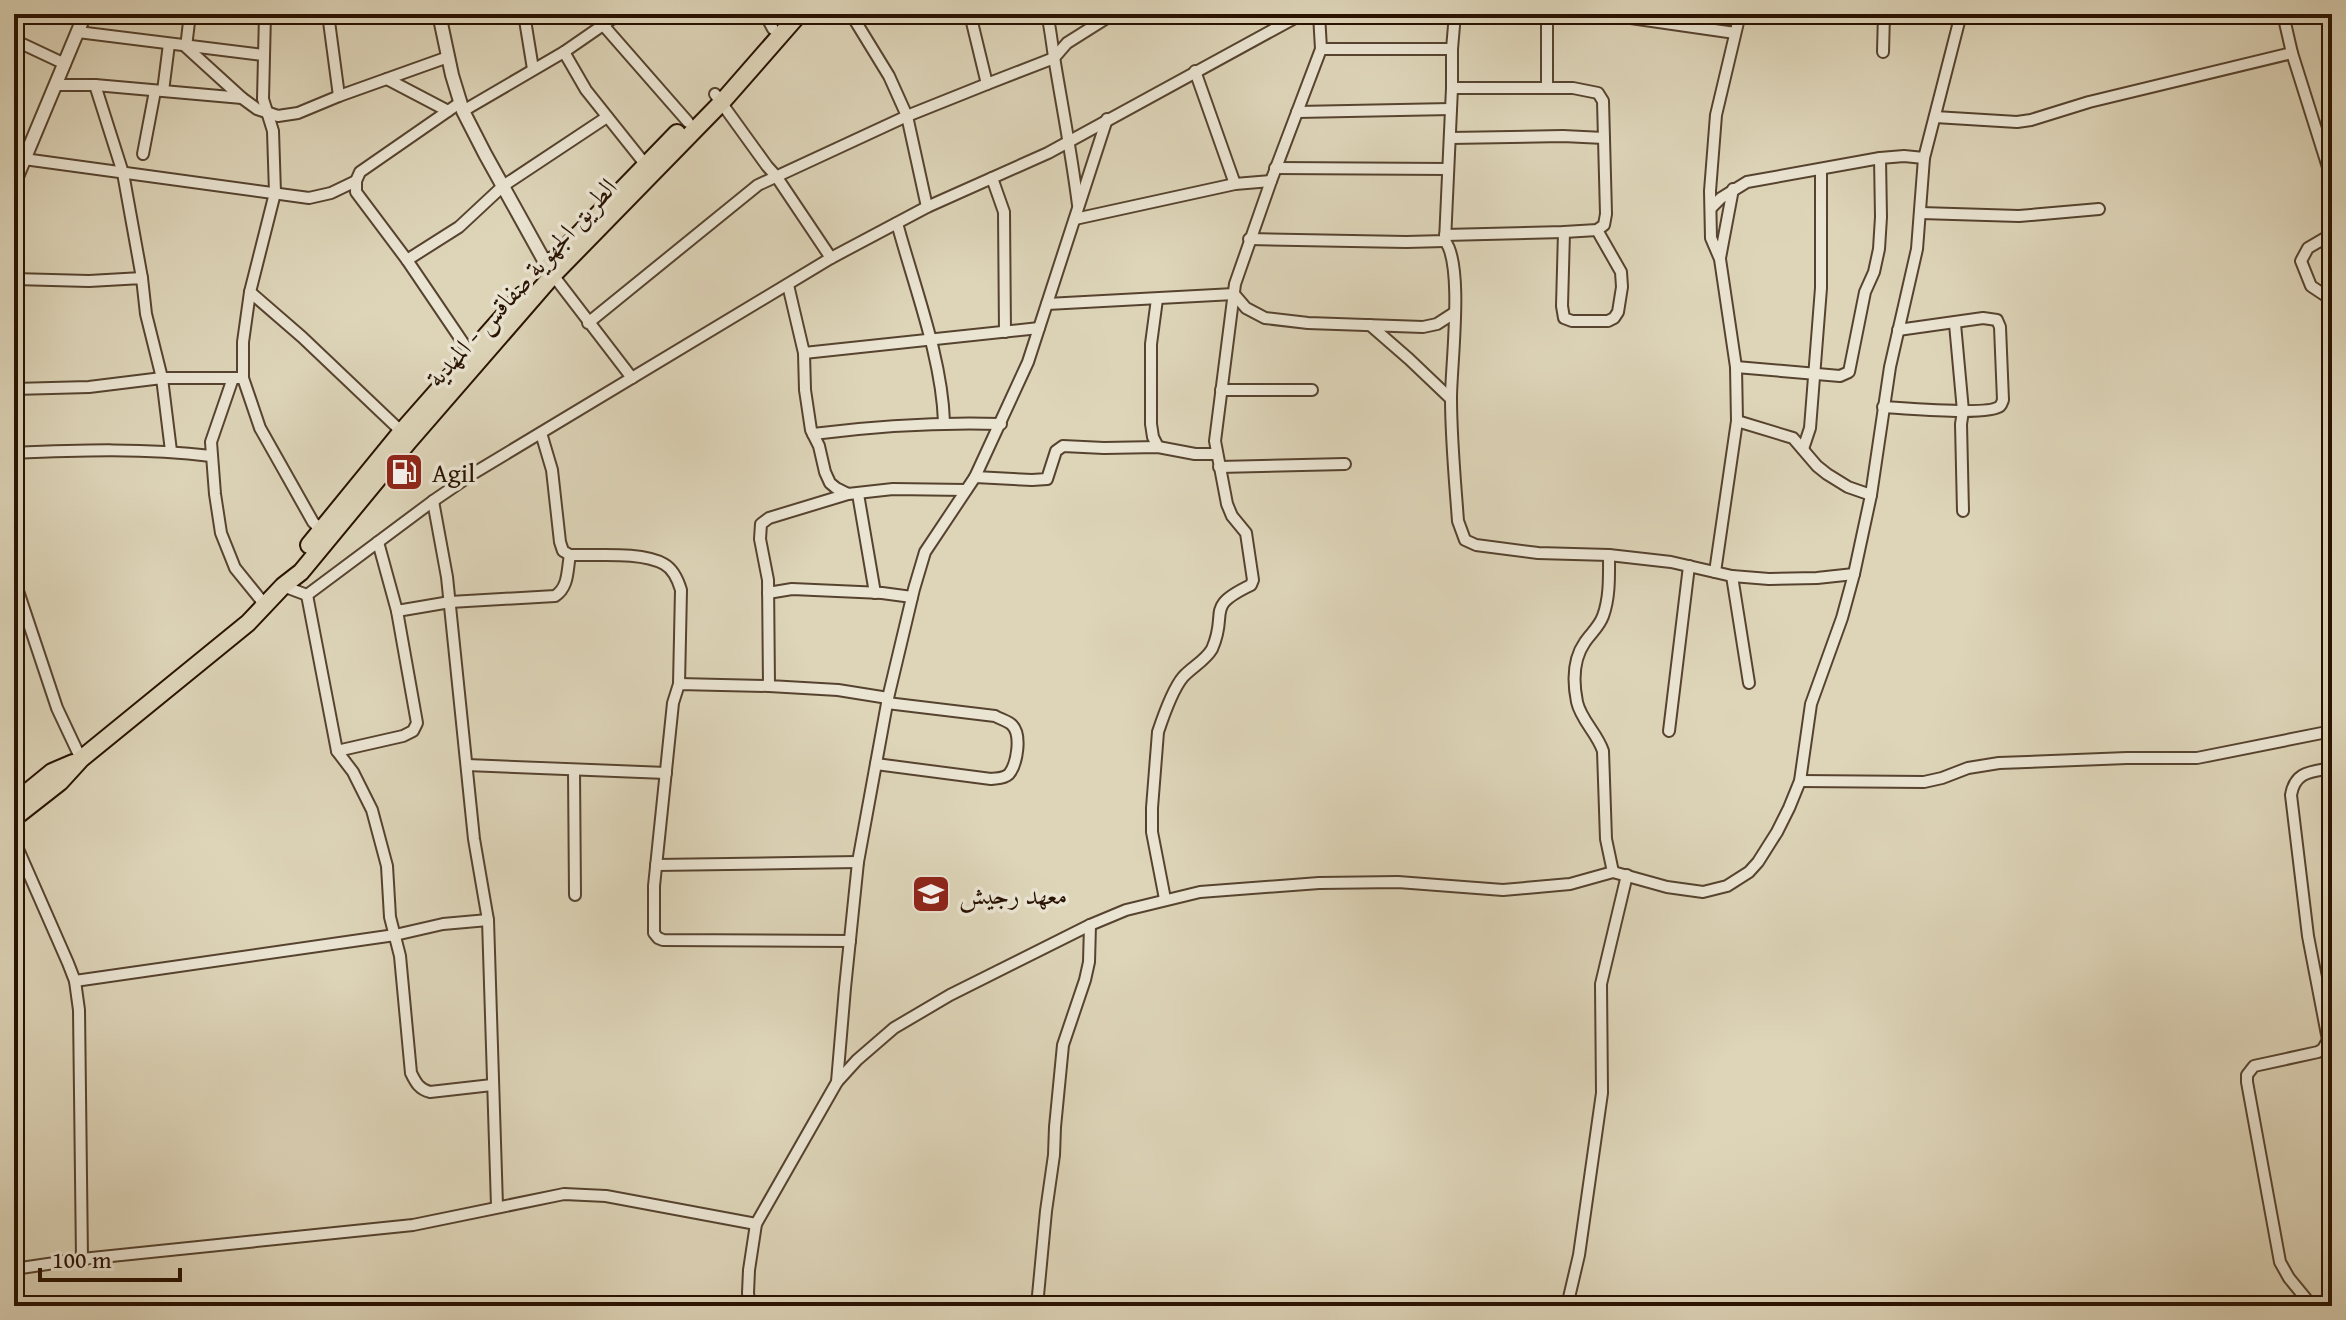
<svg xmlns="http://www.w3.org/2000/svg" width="2346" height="1320" viewBox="0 0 2346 1320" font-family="'Gentium Book Plus',Amiri,serif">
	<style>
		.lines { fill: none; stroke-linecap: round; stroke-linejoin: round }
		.minor-casing { stroke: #56432f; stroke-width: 14 }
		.tertiary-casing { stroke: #56432f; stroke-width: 16 }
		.primary-casing { stroke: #281201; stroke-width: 20 }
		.minor { stroke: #eae4d2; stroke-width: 10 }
		.tertiary { stroke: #eae4d2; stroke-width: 12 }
		.primary { stroke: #ded5b9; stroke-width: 16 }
		.labels { text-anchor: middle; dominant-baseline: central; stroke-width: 7; stroke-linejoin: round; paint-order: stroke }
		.street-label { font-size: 26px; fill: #281201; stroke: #eae4d2 }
		.poi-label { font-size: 26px; fill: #281201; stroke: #eae4d2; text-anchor: start }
	</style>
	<rect width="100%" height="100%" fill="#ded5b9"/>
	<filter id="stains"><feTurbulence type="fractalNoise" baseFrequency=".0025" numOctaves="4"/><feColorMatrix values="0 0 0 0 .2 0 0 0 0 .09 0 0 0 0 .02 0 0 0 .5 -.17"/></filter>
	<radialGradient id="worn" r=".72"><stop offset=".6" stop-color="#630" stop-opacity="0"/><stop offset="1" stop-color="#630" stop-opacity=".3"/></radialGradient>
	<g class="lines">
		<defs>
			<g id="minor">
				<path d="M190 14 186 47 242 98 257 109 278 116 298 113 339 96 448 57"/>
				<path d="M265 14 263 99 273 131 275 193 250 292 243 342V378L260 428 313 522 324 533"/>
				<path d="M328 14 339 96"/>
				<path d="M524 14 533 69"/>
				<path d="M765 14 773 29"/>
				<path d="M851 14 889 76 907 116 927 207"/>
				<path d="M970 14 987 84 1054 58 1067 43 1113 14"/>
				<path d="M1047 14C1051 31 1052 46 1055 63 1063 111 1072 157 1078 205"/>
				<path d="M1549 14 1610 15 1735 33"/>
				<path d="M2283 14 2292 53 2332 180"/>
				<path d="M604 26 688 122"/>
				<path d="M78 32 263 55"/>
				<path d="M14 40 65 64"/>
				<path d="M1321 49H1452L1455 14"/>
				<path d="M1452 49V88H1547V14"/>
				<path d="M564 52 586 90 645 164"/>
				<path d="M1883 52 1884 14"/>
				<path d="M1195 71 1235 184 1271 181"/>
				<path d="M387 79 448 111"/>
				<path d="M56 85H95L242 98"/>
				<path d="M95 85 123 173 142 278"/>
				<path d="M163 91 169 44"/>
				<path d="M715 94 767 166 776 176 831 258"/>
				<path d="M463 111 564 52 619 14"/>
				<path d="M1297 112 1451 109"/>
				<path d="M1935 117 2017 122 2031 120 2089 102 2292 53"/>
				<path d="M1450 138 1563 136 1604 138"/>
				<path d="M143 154 155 91"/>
				<path d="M24 159 309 198 331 193 356 181"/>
				<path d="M1275 168 1448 169"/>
				<path d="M992 178 1004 212 1005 332"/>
				<path d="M1711 208 1721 198 1747 182 1880 158 1904 156 1924 158"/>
				<path d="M1921 213 2019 216 2099 209"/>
				<path d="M1075 219 1235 184"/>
				<path d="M897 223C914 286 942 358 944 422"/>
				<path d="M1564 232 1562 306 1564 318 1572 321H1608L1614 318 1618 312 1622 287 1621 272 1597 230"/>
				<path d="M2332 234 2308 248 2301 261 2311 286 2332 300"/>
				<path d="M1445 235 1564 232 1597 230 1604 225 1606 214 1603 101 1598 93 1573 88H1547"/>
				<path d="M1249 239 1406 242 1445 241 1452 88"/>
				<path d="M1445 241C1464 265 1451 365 1451 398 1451 439 1455 480 1458 521L1465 540 1476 545 1538 553 1609 555 1671 562 1732 576 1769 579 1817 578 1854 574"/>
				<path d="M1720 258 1733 189"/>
				<path d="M407 260 356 192V181L360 172 461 102"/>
				<path d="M553 275 632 378"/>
				<path d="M14 279 89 281 142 278 146 314 162 378H243"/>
				<path d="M788 285 804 353 1039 328"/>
				<path d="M250 292 302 337 404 434"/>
				<path d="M1157 299 1151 344V424L1153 437 1158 447"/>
				<path d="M1047 304 1234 294 1246 308 1265 318 1308 323 1423 327 1437 324 1454 313"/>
				<path d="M588 323 758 185 907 116 987 84"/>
				<path d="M1955 324 1963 411 1961 424 1963 511"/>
				<path d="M1370 325 1409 359 1451 399"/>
				<path d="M470 353 407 260 459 227 503 186 607 117"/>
				<path d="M804 353 805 390 811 430 819 446 825 472 830 483 836 488 848 494 893 489 966 490"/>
				<path d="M1736 367 1840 376 1849 372 1865 292 1874 272 1879 249 1881 217 1880 158"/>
				<path d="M233 378 211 442 215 494 221 533 235 568 265 605"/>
				<path d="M14 389 89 387 162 378 171 451"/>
				<path d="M1221 390H1312"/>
				<path d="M1883 407C1902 408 1990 416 2000 406 2002 404 2002 402 2003 400L2000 327 1997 320 1983 318 1898 330"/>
				<path d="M1737 421 1793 438 1817 466 1827 474 1848 487 1871 495"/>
				<path d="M541 433 552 470 560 542 563 551 570 555C596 556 641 551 664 564 673 569 678 580 681 590L679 684"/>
				<path d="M813 434C876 426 937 422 1001 424"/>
				<path d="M1803 449 1810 428 1821 288V170"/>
				<path d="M14 453C80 450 146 448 211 456"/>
				<path d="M1219 467 1345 464"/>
				<path d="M975 477 1032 480 1047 479 1056 451 1063 446 1104 448 1158 447 1195 454H1216"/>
				<path d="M848 494 769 518 761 524 760 539 768 580 769 686 838 690 888 698"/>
				<path d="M858 494 875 593"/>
				<path d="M433 501 447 577 474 839 488 920"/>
				<path d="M378 542 397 611 450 602 555 596C569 587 567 570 570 555"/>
				<path d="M1609 555C1609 575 1610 597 1603 616 1599 627 1591 633 1585 642 1573 659 1573 682 1577 702 1581 720 1597 733 1603 751L1606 839 1613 872"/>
				<path d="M1715 572 1737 421 1736 367 1720 259 1711 238 1710 191 1716 115 1740 14"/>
				<path d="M1732 576 1749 683"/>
				<path d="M14 579 57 708 81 759"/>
				<path d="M283 586 307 595 433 501 474 473 831 258 927 207 1048 153 1302 14"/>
				<path d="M2332 589 2329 597 2332 617"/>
				<path d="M768 593 792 589 882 593 912 597"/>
				<path d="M307 595 337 751 403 736 413 731 417 723 397 611"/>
				<path d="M769 686 679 684 673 703 654 886V933L658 938 663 940 850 941"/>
				<path d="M1669 731 1689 566"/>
				<path d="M337 751 353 772 372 810 387 866 390 917 400 956 411 1073C416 1083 419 1089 430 1092L492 1085"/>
				<path d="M876 764 991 779C997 778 1004 779 1009 774 1017 764 1022 735 1012 725 1008 721 1000 719 995 716L887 703"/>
				<path d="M467 765 666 773"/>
				<path d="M574 771 575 895"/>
				<path d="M1800 781 1924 782 1942 778 1968 768 1999 763 2127 758H2197L2332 731"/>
				<path d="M14 840 68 963 75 981 79 1010 82 1259"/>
				<path d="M656 865 858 862"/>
				<path d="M1165 899 1152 832V808L1158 732C1163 717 1172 690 1183 677 1192 667 1205 661 1212 649 1229 611 1203 608 1251 585L1253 580 1246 533 1232 516 1227 504 1215 441 1235 284 1271 181 1321 49 1319 14"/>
				<path d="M75 981 395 935 443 924 488 920 497 1206"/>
				<path d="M837 1082 845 988 858 862 888 698 914 589 925 552 975 477 1028 362 1107 119"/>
				<path d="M14 1269 82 1259 413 1225 564 1194 606 1196 756 1224"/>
				<path d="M750 1306 748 1293 749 1270 756 1224 837 1082 857 1060 894 1028 950 995 1090 925 1126 910 1200 892 1319 883 1398 882 1503 890 1570 884 1613 872 1667 887 1703 892 1727 886 1749 872 1758 862 1777 832 1789 808 1800 781 1811 704 1842 618 1854 574 1871 495 1890 367 1917 249 1924 158 1961 14"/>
				<path d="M1037 1306 1046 1211 1054 1155 1055 1127 1063 1045 1085 980 1089 962 1090 925"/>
				<path d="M1567 1306 1579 1255 1602 1093 1601 984 1627 875"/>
				<path d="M2312 1306 2289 1278 2280 1262 2247 1082V1075L2254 1066 2318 1052 2323 1049 2328 1040 2308 936 2291 795C2295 771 2311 772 2332 768"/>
			</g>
			<g id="tertiary">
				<path d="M439 14 452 75 463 111 485 154 551 273"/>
				<path d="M14 184 85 14"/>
			</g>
			<g id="primary">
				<path d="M548 266 677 133"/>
				<path d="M309 545 402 431 522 295"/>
				<path d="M14 803 52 772 73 763"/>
				<path d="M14 818 60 782 81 759 248 623 283 586 301 572 409 441 553 275 722 102 799 14"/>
			</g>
		</defs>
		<use href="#minor" class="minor-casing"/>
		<use href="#tertiary" class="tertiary-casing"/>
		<use href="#primary" class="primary-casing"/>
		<use href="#minor" class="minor"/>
		<use href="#tertiary" class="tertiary"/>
		<use href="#primary" class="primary"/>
	</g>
	<defs>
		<symbol id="fuel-square" viewBox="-11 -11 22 22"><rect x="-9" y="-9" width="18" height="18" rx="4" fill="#8f2418" stroke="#eae4d2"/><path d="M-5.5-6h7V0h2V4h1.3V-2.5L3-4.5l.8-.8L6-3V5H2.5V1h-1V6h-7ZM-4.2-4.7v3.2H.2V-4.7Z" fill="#fff"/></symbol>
		<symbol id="school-square" viewBox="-11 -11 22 22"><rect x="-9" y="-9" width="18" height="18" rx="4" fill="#8f2418" stroke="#eae4d2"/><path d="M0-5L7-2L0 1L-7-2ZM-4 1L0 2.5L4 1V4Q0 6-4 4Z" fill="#fff"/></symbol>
	</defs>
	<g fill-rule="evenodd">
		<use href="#fuel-square" x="382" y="450" width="44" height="44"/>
		<use href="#school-square" x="909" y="872" width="44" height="44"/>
	</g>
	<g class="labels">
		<g class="street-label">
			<text transform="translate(521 282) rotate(-48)">الطريق الجهوية صفاقس - المهدية</text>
		</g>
		<g class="poi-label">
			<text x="432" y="472">Agil</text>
			<text x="959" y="894">معهد رجيش</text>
		</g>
	</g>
	<rect width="2346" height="1320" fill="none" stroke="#ded5b9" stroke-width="48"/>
	<rect x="16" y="16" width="2314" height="1288" fill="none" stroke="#281201" stroke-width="4"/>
	<rect x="24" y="24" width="2298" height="1272" fill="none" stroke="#281201" stroke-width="2"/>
	<path d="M40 1268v12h140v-12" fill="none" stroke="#281201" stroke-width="4"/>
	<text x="52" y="1268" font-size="24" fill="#281201" stroke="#eae4d2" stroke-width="6" paint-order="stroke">100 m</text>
	<rect width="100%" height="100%" filter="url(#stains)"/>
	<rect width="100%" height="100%" fill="url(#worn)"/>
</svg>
